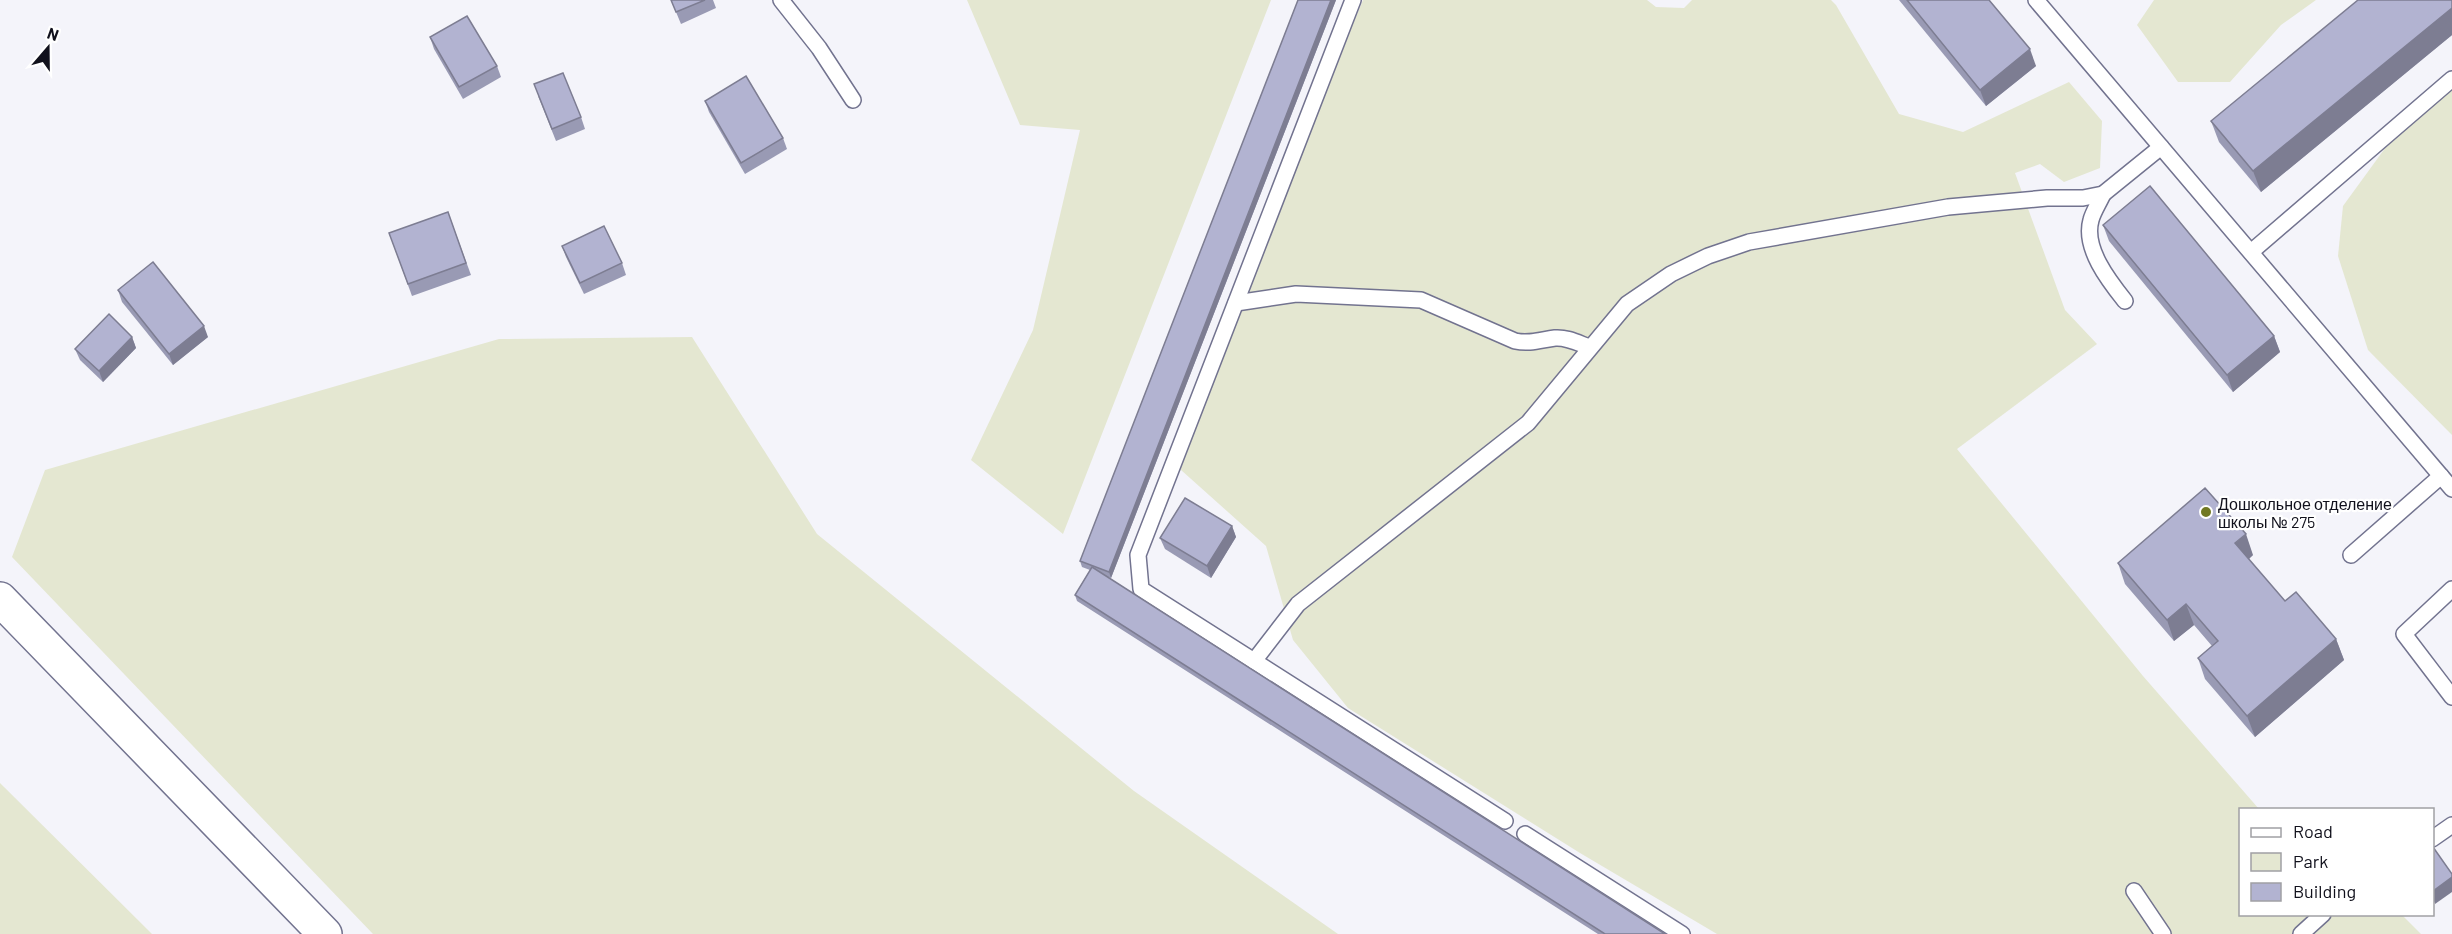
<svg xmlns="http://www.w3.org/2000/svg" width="2452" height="934" viewBox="0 0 2452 934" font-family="Barlow,sans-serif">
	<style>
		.green { fill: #e4e7d1 }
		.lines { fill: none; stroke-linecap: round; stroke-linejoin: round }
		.lane-casing { stroke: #72738f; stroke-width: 18 }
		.secondary-casing { stroke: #72738f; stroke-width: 36 }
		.lane { stroke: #fff; stroke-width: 15 }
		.secondary { stroke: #fff; stroke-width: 33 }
		.wall { fill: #999ab4 }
		.shaded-wall { fill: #7d7d92 }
		.building { fill: #b2b3d1; stroke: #7d7d92; stroke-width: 1.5 }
		.poi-dot { fill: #717822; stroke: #fff; stroke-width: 2 }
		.labels { text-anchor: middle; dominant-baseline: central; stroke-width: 4.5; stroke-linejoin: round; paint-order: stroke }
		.poi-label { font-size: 16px; fill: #11111c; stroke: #fff; text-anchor: start }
	</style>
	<rect width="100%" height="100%" fill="#f4f4fa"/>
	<g class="green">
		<path d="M967 0H1271L1063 534 971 460 1033 330 1080 130 1020 125Z"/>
		<path d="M1363 0H1647L1656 7 1684 8 1692 0H1831L1836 5 1899 114 1963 132 2069 82 2102 121 2100 168 2064 182 2040 164 2015 173 2065 310 2097 344 1957 449 2143 676 2259 809 2240 810V914L2402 915 2421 934H1717L1580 853 1348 708 1293 640 1266 546 1181 470 1179 449 1236 302Z"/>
		<path d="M2154 0H2316L2281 25 2230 82H2178L2137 25Z"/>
		<path d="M2452 74V435L2368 350 2338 256 2343 206 2399 129Z"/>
		<path d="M692 337 817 534 1134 791 1338 934H373L12 557 45 470 499 339Z"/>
		<path d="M0 783 152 934H0Z"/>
	</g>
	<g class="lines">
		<defs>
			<g id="lane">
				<path d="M781 0 819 48 853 100"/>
				<path d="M1353 0 1138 555 1141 589 1505 821"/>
				<path d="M2036 0 2452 489"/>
				<path d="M2103 194C2099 203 2093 212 2091 220 2083 248 2109 281 2125 301"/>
				<path d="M2251 252 2452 79"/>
				<path d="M1236 303 1296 294 1421 300 1515 341C1530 344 1540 340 1555 338 1567 337 1578 343 1589 347"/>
				<path d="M2351 555 2441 476"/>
				<path d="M2452 589 2404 634 2452 697"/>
				<path d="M1254 661 1298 604 1528 423 1627 304 1671 274 1708 256 1749 242 1948 207 2047 198H2083L2103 194 2161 147"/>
				<path d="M1525 834 1682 934"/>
				<path d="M2432 839 2452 825"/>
				<path d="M2134 891 2163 934"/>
				<path d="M2301 934 2323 914"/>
			</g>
			<path id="secondary" d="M0 599 325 934"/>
		</defs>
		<use href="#lane" class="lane-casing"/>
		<use href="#secondary" class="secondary-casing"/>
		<use href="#lane" class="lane"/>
		<use href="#secondary" class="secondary"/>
	</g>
	<g class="wall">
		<path d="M671 0H713L716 8 681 24Z"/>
		<path d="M1298 0H1336L1111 578 1108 577 1665 934H1598L1077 601 1075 595 1090 570 1082 567 1080 561Z"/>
		<path d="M1899 0H1989L2036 66 1986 106Z"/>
		<path d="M2452 0V35L2261 192 2219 142 2211 121Z"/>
		<path d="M430 37 497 66 501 77 463 99 434 49Z"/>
		<path d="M538 96 581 117 585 129 556 141Z"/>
		<path d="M705 101 783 138 787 149 745 174 709 112Z"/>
		<path d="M448 212 471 275 412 296 389 233Z"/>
		<path d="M2103 225 2274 336 2280 352 2233 392 2109 241Z"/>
		<path d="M562 246 622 263 626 275 584 294 566 257Z"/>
		<path d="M118 290 208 337 173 365 122 302Z"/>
		<path d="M132 337 136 348 103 382 80 360 75 349Z"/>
		<path d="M1232 526 1236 537 1211 578 1165 549 1160 538Z"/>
		<path d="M2253 555 2249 559 2285 601 2336 639 2344 660 2255 737 2205 679 2198 658 2212 646 2194 625 2174 641 2125 584 2118 563Z"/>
	</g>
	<g class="shaded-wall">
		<path d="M1331 0H1336L1111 578 1109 572Z"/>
		<path d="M2452 8V35L2261 192 2253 171Z"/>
		<path d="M2030 49 2036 66 1986 106 1980 90Z"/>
		<path d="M204 326 208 337 173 365 169 354Z"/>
		<path d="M2274 336 2280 352 2233 392 2227 375Z"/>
		<path d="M132 337 136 348 103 382 99 371Z"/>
		<path d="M1232 526 1236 537 1211 578 1207 566Z"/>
		<path d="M2246 534 2253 555 2243 564 2235 543Z"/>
		<path d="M2186 604 2194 625 2174 641 2167 620Z"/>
		<path d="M2336 639 2344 660 2255 737 2247 716Z"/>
		<path d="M2452 877V892L2435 904 2433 898V891Z"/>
	</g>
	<g class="building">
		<path d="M671 0H705L676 12Z"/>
		<path d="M1298 0H1331L1109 572 1080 561Z"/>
		<path d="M1907 0H1989L2030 49 1980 90Z"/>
		<path d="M2358 0H2452V8L2253 171 2211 121Z"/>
		<path d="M467 16 497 66 459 87 430 37Z"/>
		<path d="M563 73 581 117 552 129 534 84Z"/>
		<path d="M746 76 783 138 741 163 705 101Z"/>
		<path d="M2150 186 2274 336 2227 375 2103 225Z"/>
		<path d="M448 212 466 263 408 284 389 233Z"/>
		<path d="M604 226 622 263 580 283 562 246Z"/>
		<path d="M153 262 204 326 169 354 118 290Z"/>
		<path d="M109 314 132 337 99 371 75 349Z"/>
		<path d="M2205 488 2246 534 2235 543 2285 601 2296 592 2336 639 2247 716 2198 658 2218 641 2186 604 2167 620 2118 563Z"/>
		<path d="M1185 498 1232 526 1207 566 1160 538Z"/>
		<path d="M1092 567 1665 934H1605L1075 595Z"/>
		<path d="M2433 847 2452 874V877L2433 891Z"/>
	</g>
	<circle class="poi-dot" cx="2206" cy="512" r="6"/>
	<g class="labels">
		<g class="poi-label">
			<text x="2218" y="503">Дошкольное отделение<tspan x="2218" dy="18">школы № 275</tspan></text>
		</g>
	</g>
	<rect x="2239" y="808" width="195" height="108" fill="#ffffff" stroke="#a0a0a4" stroke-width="1.5"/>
	<rect x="2251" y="828" width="30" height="9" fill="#ffffff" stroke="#a0a0a4" stroke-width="1.5"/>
	<text x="2293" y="838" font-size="18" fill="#11111c">Road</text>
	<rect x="2251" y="853" width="30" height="18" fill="#e4e7d1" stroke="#a0a0a4" stroke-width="1.5"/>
	<text x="2293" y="868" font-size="18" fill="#11111c">Park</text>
	<rect x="2251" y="883" width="30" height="18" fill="#b2b3d1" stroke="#a0a0a4" stroke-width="1.5"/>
	<text x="2293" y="898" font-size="18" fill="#11111c">Building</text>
	<g transform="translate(48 48) rotate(20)" stroke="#ffffff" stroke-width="4.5" paint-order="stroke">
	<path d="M0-4.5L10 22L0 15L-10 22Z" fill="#11111c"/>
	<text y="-9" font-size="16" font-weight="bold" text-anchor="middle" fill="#11111c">N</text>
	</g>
</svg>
